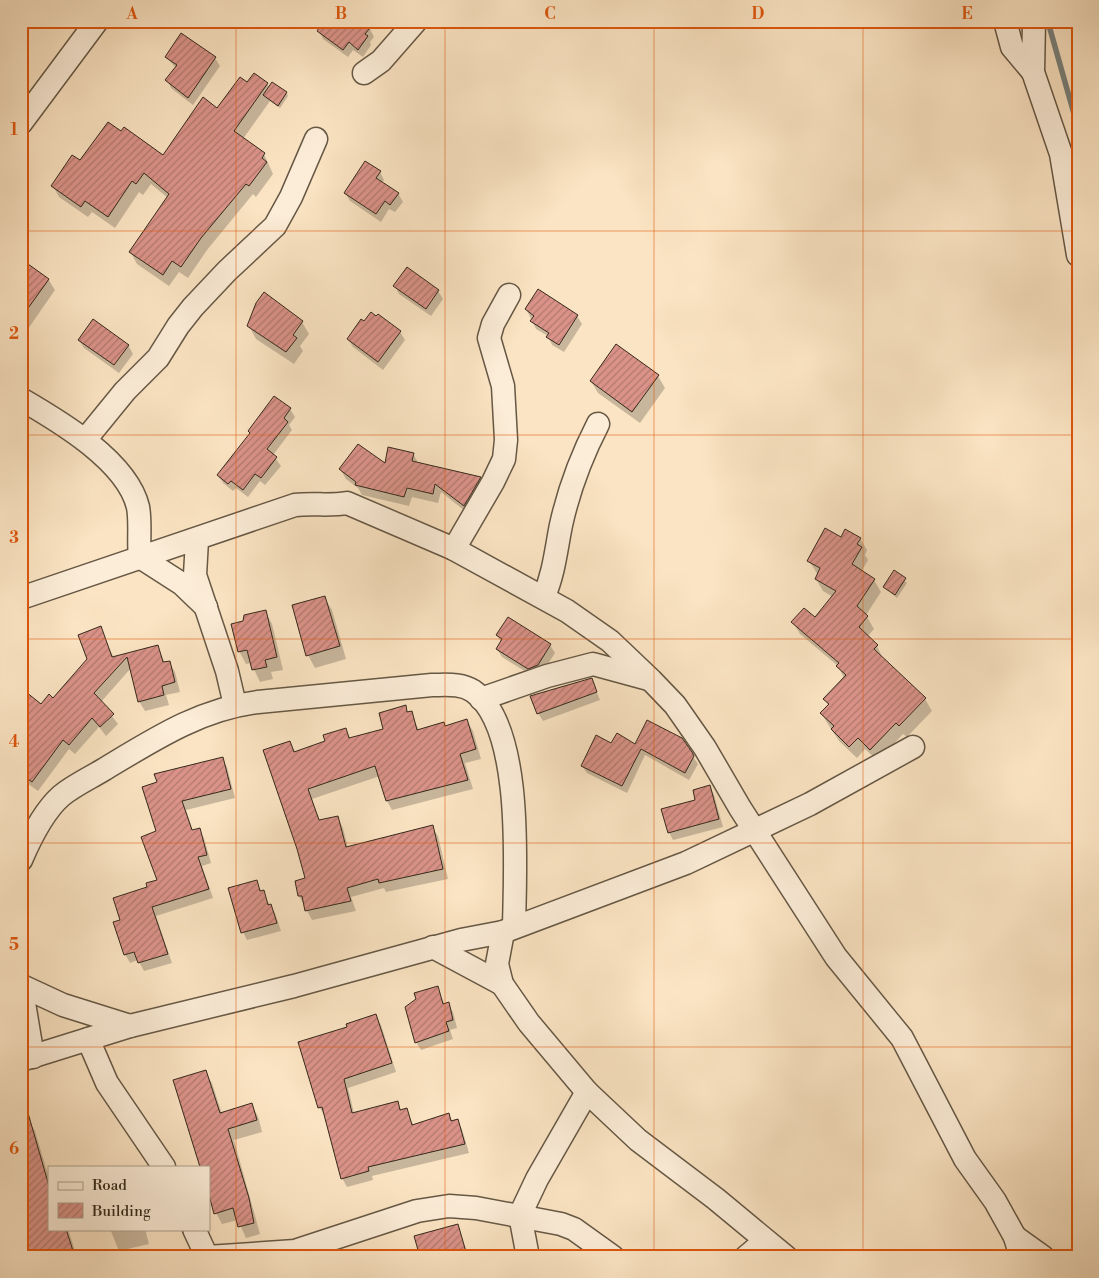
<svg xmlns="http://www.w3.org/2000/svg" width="1099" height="1278" viewBox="0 0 1099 1278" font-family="'Libre Bodoni',serif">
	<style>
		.shadow { fill: #0003 }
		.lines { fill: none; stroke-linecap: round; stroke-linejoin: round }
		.stream { stroke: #78817d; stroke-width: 5.5 }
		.building { fill: url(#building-hatch); stroke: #34291b }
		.street-casing { stroke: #665845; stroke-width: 25 }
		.street { stroke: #fcedd8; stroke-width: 22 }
		.grid { fill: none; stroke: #df570d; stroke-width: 1; stroke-opacity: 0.55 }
		.neatline { fill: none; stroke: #df570d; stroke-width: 2 }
		.grid-label { font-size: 16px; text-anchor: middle; font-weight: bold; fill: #df570d }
	</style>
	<defs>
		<pattern id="building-hatch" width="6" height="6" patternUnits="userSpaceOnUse" patternTransform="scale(1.25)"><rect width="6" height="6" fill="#db9389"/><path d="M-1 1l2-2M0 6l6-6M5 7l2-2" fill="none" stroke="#b2786f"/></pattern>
	</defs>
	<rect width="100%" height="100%" fill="#fbe4c3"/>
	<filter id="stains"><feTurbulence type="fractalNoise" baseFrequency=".004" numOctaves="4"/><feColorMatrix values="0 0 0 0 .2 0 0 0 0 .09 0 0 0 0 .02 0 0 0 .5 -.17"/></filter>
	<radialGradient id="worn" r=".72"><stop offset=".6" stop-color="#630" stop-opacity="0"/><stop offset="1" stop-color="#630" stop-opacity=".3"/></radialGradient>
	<g class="shadow">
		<path d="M326 21H366L374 37 370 42 371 45 363 57 353 50 348 57 323 39 319 31Z"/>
		<path d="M166 57 215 58 220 66 193 105 171 88 167 80 176 68Z"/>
		<path d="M248 84H267L270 88 286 92 288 96 280 108 270 101 243 139 264 154 273 174 256 197 253 194 207 250 188 278 179 272 169 286 137 264 131 253 168 198 151 184 143 195 139 192 115 228 92 212 88 217 59 197 53 186 80 162 163 157Z"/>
		<path d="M380 172 384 180 382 183 398 193 403 202 395 212 389 209 381 222 350 201 345 193Z"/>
		<path d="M21 260 48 279 55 290 21 339Z"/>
		<path d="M395 286 438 291 443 299 431 316 399 294Z"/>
		<path d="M539 290 577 316 582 324 564 352 552 345 548 336 536 329 526 309Z"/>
		<path d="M302 322 309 334 300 346 303 351 294 364 256 339 249 326Z"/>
		<path d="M400 332 405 340 383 370 353 347 348 339Z"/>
		<path d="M79 340 128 345 133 354 119 373 84 348Z"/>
		<path d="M658 376 665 388 640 423 598 393 591 381Z"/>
		<path d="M290 409 295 417 289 425 292 430 273 455 281 466 265 485 260 481 248 497 236 488 233 491 223 483 218 476 251 433Z"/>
		<path d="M413 454 419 464 480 478 486 487 470 515 441 492 438 503 412 497 409 506 362 495 358 488 346 479 340 469 386 465Z"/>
		<path d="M841 538H860L867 550 865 555 868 560 861 572 874 580 881 592 866 615 874 629 867 637 877 646 883 659 925 699 932 711 907 737 903 734 878 761 865 749 857 758 839 741 829 726 822 714 829 706 824 699 844 678 838 666 800 634 793 622 815 619 833 597 823 591 816 579 818 575 809 561Z"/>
		<path d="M894 572 907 583 897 598 884 587Z"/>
		<path d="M324 597 332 610 346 659 315 668 308 655Z"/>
		<path d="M265 611 272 624 283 670 271 672 273 679 260 682 251 663 246 664 239 651 244 622Z"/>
		<path d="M508 619 550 645 555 653 542 673 533 676 502 657 497 649 501 642 497 635Z"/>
		<path d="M100 628 114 658 158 647 165 663 169 662 175 672 180 692 166 695 169 705 145 711 139 701 131 668 101 702 118 724 106 736 99 727 75 754 69 749 38 791 21 779V715L53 699 89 659Z"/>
		<path d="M591 679 600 700 543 721 538 713Z"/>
		<path d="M405 707 409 713H411L419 730 444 723 446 727 467 721 473 731 481 759 465 763 473 789 392 810 387 801 380 776 312 799 320 821 338 818 343 828 348 848 432 827 438 836 448 879 386 892 384 888 351 897 356 911 312 920 299 896 307 879 290 742 296 753 327 742 345 729 351 739 385 730Z"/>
		<path d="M612 744 635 745 693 757 698 764 689 780 645 755 627 793 587 773 582 766Z"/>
		<path d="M222 759 227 767 235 798 186 810 193 831 199 829 204 838 211 863 202 866 213 898 156 916 172 963 144 971 138 960 130 963 125 954 121 920 149 888 159 881 158 832 144 787Z"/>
		<path d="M710 787 714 795 723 827 673 840 669 832Z"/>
		<path d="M256 882 275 913 281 931 247 940 243 932Z"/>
		<path d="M437 987 445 1005 448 1004 453 1012 457 1028 450 1030 453 1039 421 1050 416 1042Z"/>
		<path d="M376 1016 381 1025 396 1072 348 1088 354 1113 397 1103 402 1111 406 1110 414 1126 449 1115 453 1122 457 1121 462 1129 469 1153 372 1176 373 1180 347 1187 342 1178 325 1117 320 1108 300 1043 348 1028Z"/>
		<path d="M205 1072 212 1083 222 1114 251 1105 258 1116 262 1132 234 1140 260 1234 246 1238 238 1220 222 1224 216 1213 209 1191Z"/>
		<path d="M28 1119 35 1131 49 1178V1229H68L77 1257H21Z"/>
		<path d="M457 1225 469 1257H422Z"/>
		<path d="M110 1229H145L149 1244 119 1251Z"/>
	</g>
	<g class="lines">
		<path class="stream" d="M1052 21 1050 29 1078 128"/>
	</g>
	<g class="building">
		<path d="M324 21H360L370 28 365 34 368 36 358 50 349 42 343 50 317 31Z"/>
		<path d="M181 33 216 57 188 98 165 80 177 65 165 57Z"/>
		<path d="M254 73 268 83 234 131 265 153 262 158 267 162 249 186 246 184 201 238 181 267 172 261 163 275 129 252 169 194 144 173 136 184 132 181 108 217 85 201 81 207 51 186 72 155 80 160 108 122 121 131 124 127 163 155 203 97 217 108 240 77 247 82Z"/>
		<path d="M272 82 287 92 278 106 263 95Z"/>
		<path d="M365 161 381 171 376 178 399 193 390 205 385 201 376 214 344 193Z"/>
		<path d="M21 259 49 279 21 318Z"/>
		<path d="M407 267 439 290 426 309 393 286Z"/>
		<path d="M538 289 578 315 559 345 546 337 549 333 530 321 534 316 525 309Z"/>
		<path d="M264 292 303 321 293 335 297 338 286 352 247 326 256 303Z"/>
		<path d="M371 312 376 316 378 314 401 331 378 362 347 339 361 319 364 321Z"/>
		<path d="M93 319 129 345 114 365 78 340Z"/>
		<path d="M616 344 659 375 632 412 590 381Z"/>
		<path d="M274 396 291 408 284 418 288 422 267 449 277 457 261 478 255 474 243 490 231 481 228 484 217 475 250 433 248 431Z"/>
		<path d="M358 444 385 463 388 447 414 453 412 461 481 477 464 506 435 484 433 494 407 488 404 497 355 485 356 482 339 469Z"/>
		<path d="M825 528 841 537 845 529 861 538 857 544 862 547 852 564 875 579 857 606 868 616 859 627 878 645 874 649 926 698 899 726 896 723 870 750 858 738 849 747 831 729 834 726 820 713 829 704 823 699 846 675 836 666 839 663 791 622 804 608 815 617 836 591 815 579 820 568 807 561Z"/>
		<path d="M894 570 906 578 895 595 883 587Z"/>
		<path d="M325 596 340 646 306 656 292 605Z"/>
		<path d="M266 610 277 657 265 660 267 667 252 670 247 650 238 652 231 624 243 621 244 615Z"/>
		<path d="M508 617 551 644 538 665 528 669 496 649 502 639 496 635Z"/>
		<path d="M101 626 112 657 158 645 163 662 170 661 175 682 162 686 164 695 138 702 127 657 94 693 114 714 100 727 92 718 69 745 63 740 32 782 21 774V688L41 704 49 694 53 698 87 659 78 635Z"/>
		<path d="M592 678 597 692 537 714 530 696Z"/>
		<path d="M406 705 407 712 412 711 417 730 444 722 445 726 467 719 476 749 460 754 468 780 386 801 375 766 308 789 319 820 338 816 346 847 433 825 443 869 379 883 378 879 347 888 351 901 305 911 302 896H298L295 881 305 878 297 849 263 750 290 741 294 752 325 741 323 735 346 728 349 738 383 729 379 713Z"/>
		<path d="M647 720 682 738 692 752 694 756 685 773 641 749 622 786 581 766 596 735 611 743 617 733 635 744Z"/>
		<path d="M223 757 231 789 182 801 192 830 200 828 207 855 198 857 209 889 152 907 168 954 138 963 134 952 124 955 113 922 120 920 113 898 147 887 146 883 157 880 141 837 156 831 142 787 157 782 154 774Z"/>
		<path d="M710 785 719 819 668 833 661 809 695 800 693 790Z"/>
		<path d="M257 880 260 891 264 890 268 905 271 904 277 923 241 933 228 888Z"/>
		<path d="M438 986 443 1004 449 1002 453 1020 446 1022 449 1031 415 1043 405 1007 416 999 414 993Z"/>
		<path d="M376 1014 392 1063 344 1079 352 1113 398 1101 400 1110 407 1108 412 1125 449 1113 451 1121 458 1119 465 1144 368 1167 369 1171 341 1179 322 1107 318 1108 298 1042 347 1027 346 1024Z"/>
		<path d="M206 1070 220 1113 252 1103 257 1120 228 1129 249 1198 254 1223 238 1227 233 1208 214 1214 209 1195V1167H200L173 1080Z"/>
		<path d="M26 1106 49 1186V1229H66L75 1257H21V1107Z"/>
		<path d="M458 1224 466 1252 451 1257H420L414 1236Z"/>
	</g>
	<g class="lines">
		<defs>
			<g id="street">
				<path d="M1005 21 1012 47 1033 72"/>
				<path d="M1034 21 1033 72 1061 154 1078 255"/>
				<path d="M364 73 381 61 416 21"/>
				<path d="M21 123 97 21"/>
				<path d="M21 399C59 421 127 461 138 507 141 523 138 541 140 557L182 584 206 607"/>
				<path d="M85 440 125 391 158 358 178 326 193 307 227 271 275 226 291 197 316 139"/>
				<path d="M197 540 195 575 227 671 235 705"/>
				<path d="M454 549 493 482 504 459 506 440 503 386 489 338 493 324 509 295"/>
				<path d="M544 596C554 573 556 550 561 525 569 489 581 457 598 424"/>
				<path d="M21 598 295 505C313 503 330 506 347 503L454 549 567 611 610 641 651 680 675 705 705 748 740 808 836 957 902 1038 965 1159 995 1201 1015 1237 1021 1257"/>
				<path d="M481 699 547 676 593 664 648 679"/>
				<path d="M21 860C30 839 44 811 61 796 73 786 90 778 103 770 153 740 200 709 258 702L432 685C446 685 461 683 473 691 524 727 515 870 514 927"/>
				<path d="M503 932 497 964 502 984 529 1023 587 1092 638 1140 716 1199 786 1257"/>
				<path d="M433 947 502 984"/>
				<path d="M21 985 33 1057"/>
				<path d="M22 986 63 1005 130 1026"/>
				<path d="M88 1039 107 1083 164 1167"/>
				<path d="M21 1060 130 1026 294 986 461 940 503 932 686 863 810 804 913 747"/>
				<path d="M194 1229 207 1257"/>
				<path d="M1015 1237 1043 1257"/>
				<path d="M207 1257 295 1251 417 1211 449 1206 476 1208 561 1224 574 1229 613 1257"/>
				<path d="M528 1257 520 1215 537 1179 587 1092"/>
				<path d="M746 1257 765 1241"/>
			</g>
		</defs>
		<use href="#street" class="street-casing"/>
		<use href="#street" class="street"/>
	</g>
	<path class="grid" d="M236 21V1257M445 21V1257M654 21V1257M863 21V1257M21 231H1078M21 435H1078M21 639H1078M21 843H1078M21 1047H1078"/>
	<rect width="1099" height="1278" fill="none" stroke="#fbe4c3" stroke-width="55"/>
	<rect x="48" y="1166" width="162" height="65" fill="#fcedd8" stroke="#ac9f8c"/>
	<rect x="58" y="1182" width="25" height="8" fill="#fcedd8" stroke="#ac9f8c"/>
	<text x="92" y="1190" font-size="15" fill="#34291b">Road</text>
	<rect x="58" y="1203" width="25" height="15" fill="url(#building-hatch)" stroke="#ac9f8c"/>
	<text x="92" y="1216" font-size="15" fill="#34291b">Building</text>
	<rect x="28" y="28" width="1044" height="1222" class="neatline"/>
	<g class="grid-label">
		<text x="132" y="19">A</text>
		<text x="341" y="19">B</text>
		<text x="550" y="19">C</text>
		<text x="758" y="19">D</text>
		<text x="967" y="19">E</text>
		<text x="14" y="135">1</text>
		<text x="14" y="339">2</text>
		<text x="14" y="543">3</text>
		<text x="14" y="747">4</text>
		<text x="14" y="950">5</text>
		<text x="14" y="1154">6</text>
	</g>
	<rect width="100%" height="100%" filter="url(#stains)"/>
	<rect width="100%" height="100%" fill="url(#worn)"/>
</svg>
